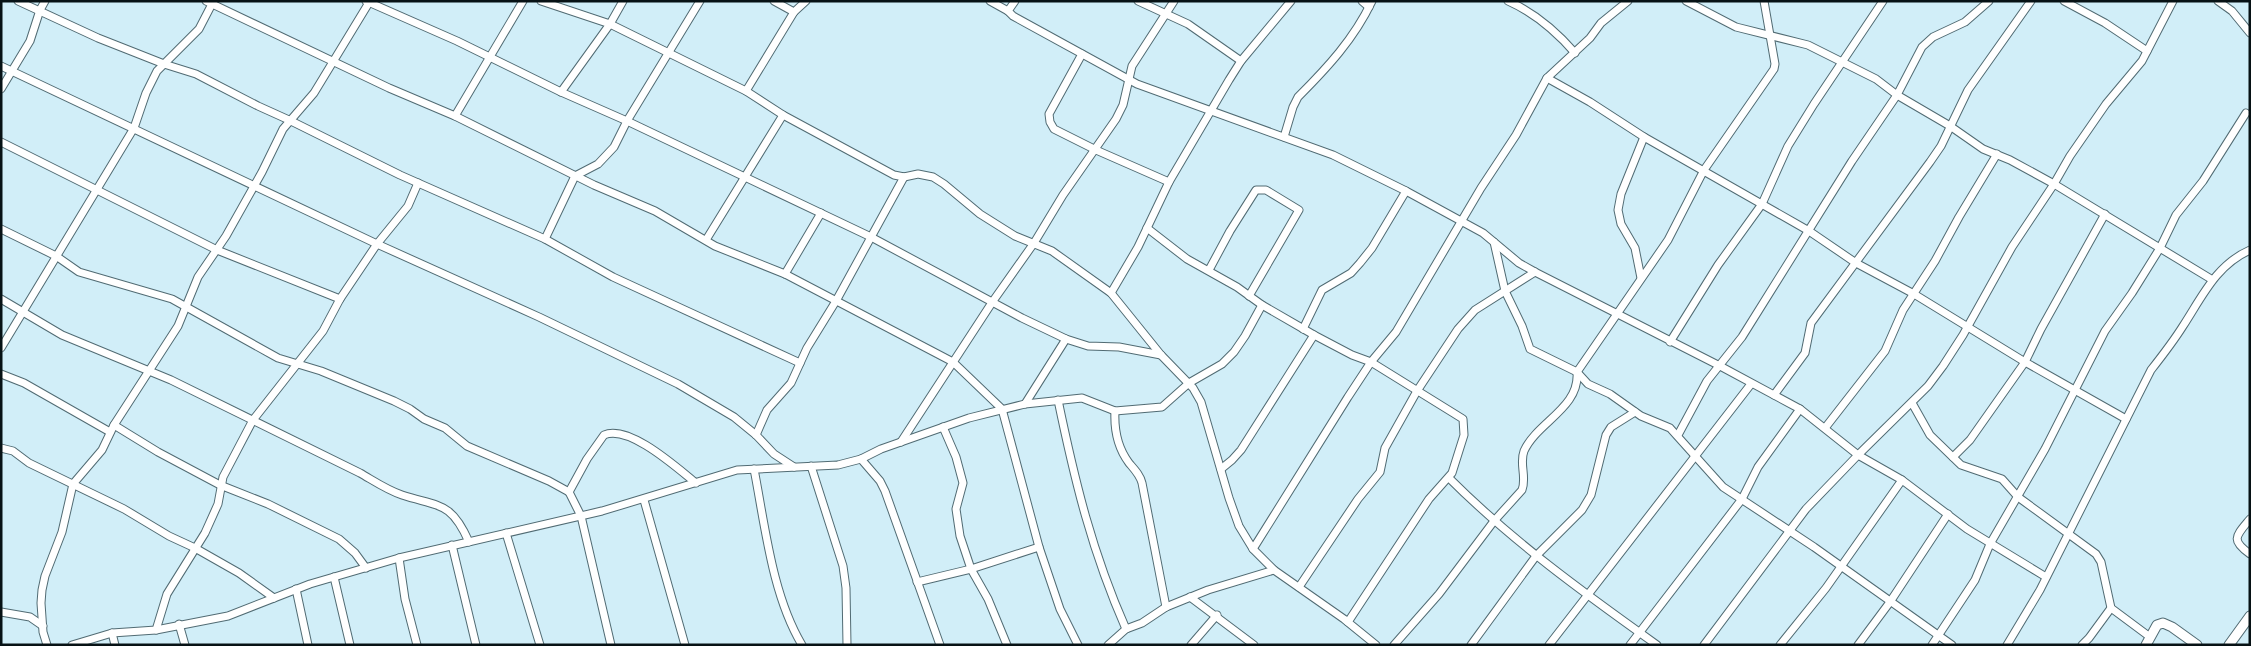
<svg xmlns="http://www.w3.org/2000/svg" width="2251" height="646" viewBox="0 0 2251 646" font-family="'IBM Plex Sans',sans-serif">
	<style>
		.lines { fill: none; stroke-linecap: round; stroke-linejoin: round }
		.street-casing { stroke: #516b73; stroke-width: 9 }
		.secondary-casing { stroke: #516b73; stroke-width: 11 }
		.street { stroke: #fff; stroke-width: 7 }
		.secondary { stroke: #fff; stroke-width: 9 }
	</style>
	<rect width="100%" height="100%" fill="#d1eef8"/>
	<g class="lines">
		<defs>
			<g id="street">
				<path d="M18 1 98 38 164 64 196 74 258 106 289 120 400 175 545 239 613 277 800 363"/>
				<path d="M206 1 389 88 455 116 594 185 655 211 715 246 785 274 953 362 1002 409 1039 547 1060 609 1078 645"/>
				<path d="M366 1 457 41 561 92 627 121 871 237 1022 318 1066 339 1088 346 1119 347 1161 355"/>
				<path d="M541 1 610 24 746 91 783 115 894 175 904 177 918 174 933 177 944 184 980 214 1015 236 1052 251 1111 293 1161 355 1193 388 1201 402 1229 498 1239 526 1253 549 1274 570 1344 619 1376 645"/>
				<path d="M774 1 794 12"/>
				<path d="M990 1 1008 11"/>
				<path d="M1015 1 1008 11 1013 16 1137 84 1333 155 1406 191 1483 233 1519 263 1535 272 1720 366 1800 409 1858 455 1902 480 1967 529 2046 577"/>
				<path d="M1138 1 1188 24 1241 61"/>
				<path d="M1362 1 1369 7"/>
				<path d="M1508 1C1535 13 1555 30 1575 53"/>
				<path d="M1686 1 1736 27 1808 45 1876 79 1897 95 1950 126 1983 149 2010 160 2054 184 2211 279"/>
				<path d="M2064 1 2105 23 2147 51"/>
				<path d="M2218 1 2232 11 2250 33"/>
				<path d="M1082 54 1049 114 1050 122 1054 129 1096 150 1169 182"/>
				<path d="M1 66 377 244 539 317 678 384 734 417 756 435 774 454 794 467"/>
				<path d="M1547 78 1590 102 1644 137 1809 231 1856 263 1914 294 2025 362 2126 419"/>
				<path d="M1 89 30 41 40 10 45 1"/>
				<path d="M746 91 794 12 806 1"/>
				<path d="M561 92 610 24 623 1"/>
				<path d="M455 116 523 1"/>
				<path d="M1284 137 1293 107 1298 97C1327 68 1354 39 1372 1"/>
				<path d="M1 142 217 250 340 299"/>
				<path d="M1147 228 1187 259 1237 287 1262 305 1314 335 1352 355 1371 362 1463 419 1464 435 1452 473 1429 499 1348 622"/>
				<path d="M1 229 56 256 79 272 172 299 278 358 321 371 394 401 410 409 424 419 445 428 467 446 549 481 569 492"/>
				<path d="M545 239 575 176 598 164 614 147 627 121 700 1"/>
				<path d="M706 240 783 115"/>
				<path d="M1494 242 1505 291 1522 326 1530 349 1577 372 1588 384 1610 394 1641 416 1670 428 1723 487 1814 547 1952 645"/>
				<path d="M1209 270 1230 231 1256 190H1266L1299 210 1249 296"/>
				<path d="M785 274 821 213"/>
				<path d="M1641 278 1635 248 1621 224 1618 210 1621 194 1644 137"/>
				<path d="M1111 293 1138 247 1169 182 1229 80 1241 61 1291 1"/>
				<path d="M1 299 62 335 171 380 360 473C374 481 387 490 402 495 439 507 451 501 469 542"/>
				<path d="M1303 329 1322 290 1351 273 1360 263 1372 248 1406 191"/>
				<path d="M1670 342 1718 265 1762 204 1788 146 1814 104 1883 1"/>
				<path d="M1 348 134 128 146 93 157 71 199 29 213 2"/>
				<path d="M1 374 24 383 110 432"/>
				<path d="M1774 395 1805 353 1811 323 1930 162 1941 146 1968 90 2031 1"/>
				<path d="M1058 400C1075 482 1092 552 1126 629"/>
				<path d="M1912 403 1930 435 1961 465 2002 479 2018 497 2096 554 2101 562 2111 608 2150 637"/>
				<path d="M1025 404 1066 339"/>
				<path d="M1115 411C1114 430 1117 447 1129 463 1135 470 1140 475 1142 483L1166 607"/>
				<path d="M114 425 158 452 220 485 268 504 339 539 355 553 366 568"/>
				<path d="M943 427 956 457 963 483 956 509 960 536 971 569 988 599 1007 645"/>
				<path d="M1825 428 1885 351 1903 310 1935 261 1959 217 1997 154"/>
				<path d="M756 435 767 410 791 383 807 348 836 301 904 177"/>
				<path d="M1678 435 1707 381 1742 337 1852 161 1897 95 1922 47 1933 37 1965 22 1989 1"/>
				<path d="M901 442 993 301 1034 243 1063 195 1116 119 1123 105 1132 66 1174 1"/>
				<path d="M1 448 13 451 29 463 124 509 169 536 195 548 239 573 274 598"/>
				<path d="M1953 457 1970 440 2025 362 2041 329 2105 214"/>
				<path d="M861 459 880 481 885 491 940 645"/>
				<path d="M811 466 843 566 846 588 847 645"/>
				<path d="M754 469C765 525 772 595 802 645"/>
				<path d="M1221 469 1232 460 1241 450 1314 335"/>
				<path d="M1449 478C1512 541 1584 593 1657 645"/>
				<path d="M644 500 685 645"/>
				<path d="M2250 519C2236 536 2230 540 2250 554"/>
				<path d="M506 533 540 645"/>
				<path d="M452 545 476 645"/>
				<path d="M1253 549 1348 397 1371 362 1396 332 1481 188 1516 135 1547 78 1590 38 1601 23 1628 1"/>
				<path d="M399 558 405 599 417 645"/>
				<path d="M334 577 350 645"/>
				<path d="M917 582 971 569 1039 547"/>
				<path d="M1299 587 1358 499 1380 472 1385 448 1417 391 1458 329 1475 310 1535 272"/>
				<path d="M296 589 308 645"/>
				<path d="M1190 597 1254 645"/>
				<path d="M1 612 30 617 43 626"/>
				<path d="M179 624 185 645"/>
				<path d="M156 630 167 594 205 533 218 504 223 477 253 420 323 331 340 299 377 244 408 206 418 183"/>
				<path d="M112 633 115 645"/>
				<path d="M47 645 43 632 41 603 42 590 45 576 62 532 73 484 102 450 114 425 178 326 198 277 226 236 262 172 283 129 314 93 370 1"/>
				<path d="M72 645 112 633 156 630 228 616 310 584 399 558 602 511 737 470 838 465 861 459 881 449 969 418 1025 404 1082 398 1115 411 1162 407 1189 383 1222 364 1234 352 1245 336 1262 305"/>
				<path d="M611 645 581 516 569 492 587 459 604 435C629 424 677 468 696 483"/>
				<path d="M1108 645 1126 629 1142 623 1166 607 1208 590 1274 570"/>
				<path d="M1191 645 1217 615"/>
				<path d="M1394 645 1439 594 1494 521 1522 490C1527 477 1519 464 1524 451 1537 422 1580 408 1577 372L1668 240 1704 170 1774 69 1775 64 1764 1"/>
				<path d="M1471 645 1536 556 1582 510 1591 495 1606 435 1611 427 1635 412"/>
				<path d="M1549 645 1751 384"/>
				<path d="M1630 645 1742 499 1758 467 1800 409"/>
				<path d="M1704 645 1806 509 1858 455 1928 386 1943 366 1963 335 2012 247 2054 184 2070 156 2106 104 2142 61 2173 1"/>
				<path d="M1780 645 1826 588 1902 480"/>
				<path d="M1858 645 1890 602 1948 514"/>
				<path d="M1932 645 1975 580 1990 544 2045 449 2105 331 2132 293 2160 248 2176 215 2203 181 2246 113"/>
				<path d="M2007 645 2040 590 2151 370C2162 356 2173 342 2183 326 2202 297 2216 265 2250 250"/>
				<path d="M2082 645 2089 638 2111 608"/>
			</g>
			<g id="secondary">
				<path d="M2146 645 2157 625 2163 623 2172 627 2197 645"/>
				<path d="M2229 645 2250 616"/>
			</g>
		</defs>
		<use href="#street" class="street-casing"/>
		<use href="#secondary" class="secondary-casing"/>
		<use href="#street" class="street"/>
		<use href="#secondary" class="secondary"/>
	</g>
	<rect width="2251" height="646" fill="none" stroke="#071215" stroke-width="5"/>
</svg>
